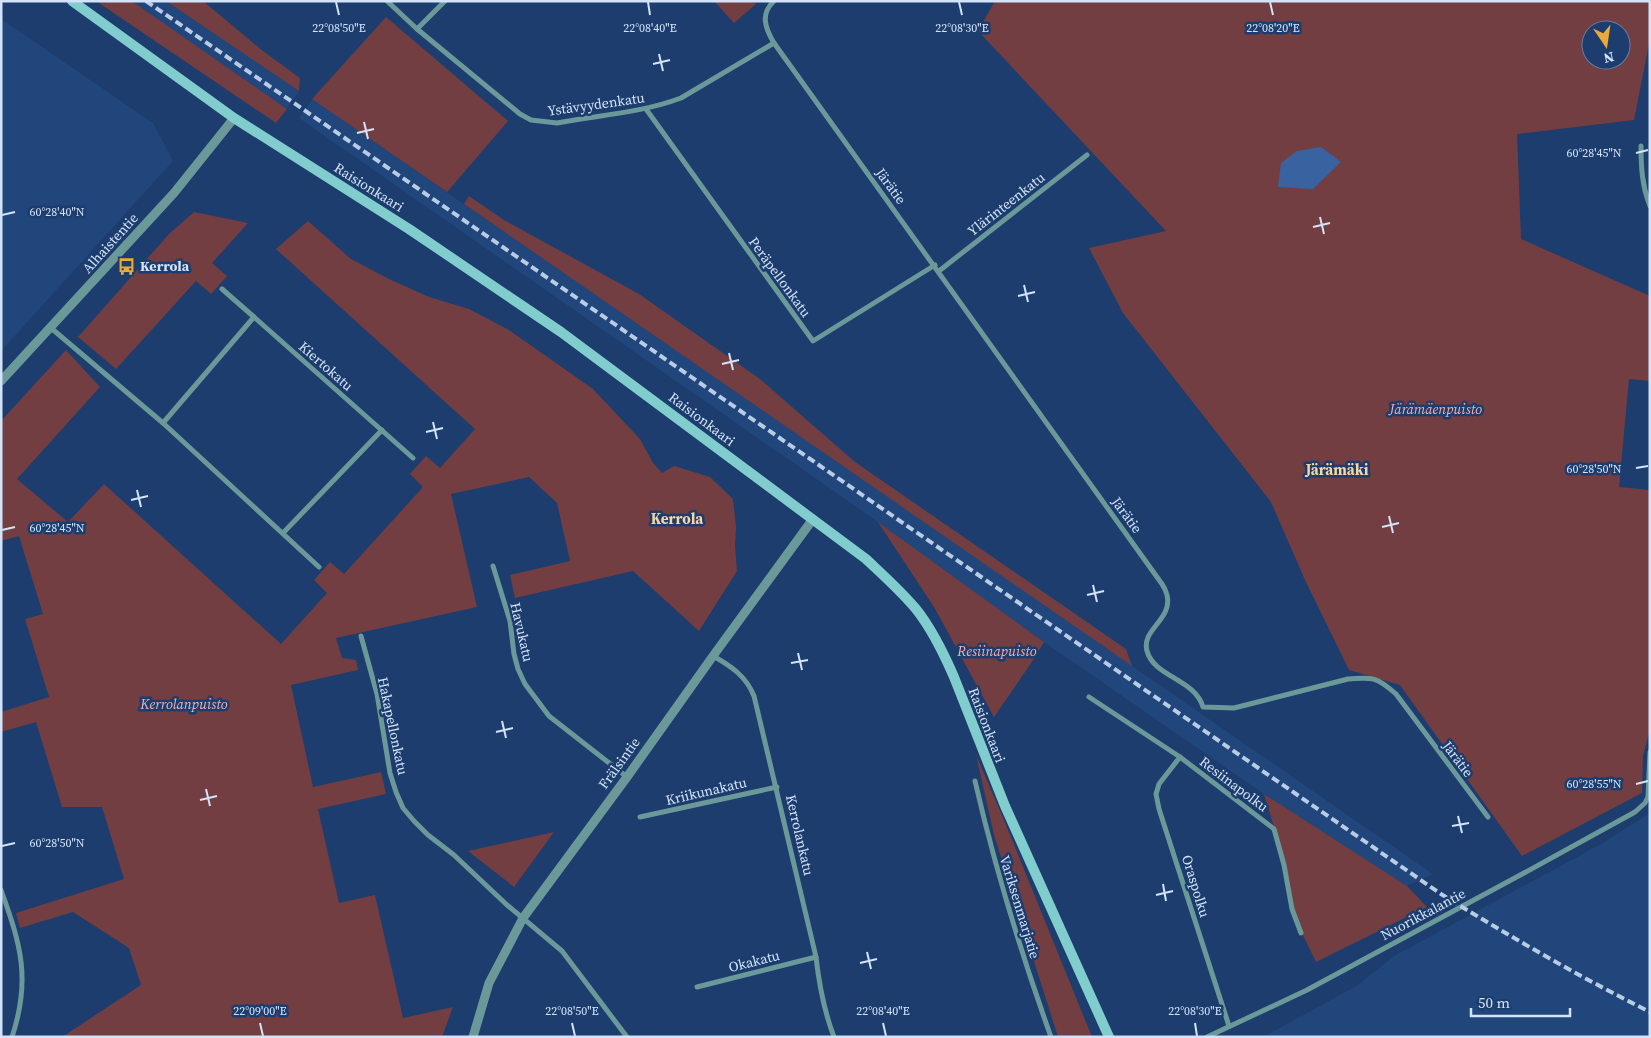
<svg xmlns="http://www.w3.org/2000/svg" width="1651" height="1038" viewBox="0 0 1651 1038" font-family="'Source Serif 4',serif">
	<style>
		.built { fill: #21467c }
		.green { fill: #723e41; fill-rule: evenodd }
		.water { fill: #3863a0 }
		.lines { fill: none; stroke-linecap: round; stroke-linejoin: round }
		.minor { stroke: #6b999a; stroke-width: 5 }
		.tertiary { stroke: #6b999a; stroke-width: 9 }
		.secondary { stroke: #81cccd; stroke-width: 10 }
		.rail { stroke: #b9cce6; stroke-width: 4; stroke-dasharray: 8 4; stroke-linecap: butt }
		.ticks { fill: none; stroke: #d3e3fa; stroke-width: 2 }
		.labels { text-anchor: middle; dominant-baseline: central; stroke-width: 5; stroke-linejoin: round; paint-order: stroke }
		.street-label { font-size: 14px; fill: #d3e3fa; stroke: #1c3d6d }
		.poi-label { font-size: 14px; font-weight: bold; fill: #d3e3fa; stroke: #1c3d6d; text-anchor: start }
		.park-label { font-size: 14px; font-style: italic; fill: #f6afb1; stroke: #1c3d6d }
		.neighbourhood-label { font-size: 15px; font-weight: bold; fill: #fad6a1; stroke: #1c3d6d }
		.ticks-label { font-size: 12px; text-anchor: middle; fill: #d3e3fa; stroke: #1c3d6d; stroke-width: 5; stroke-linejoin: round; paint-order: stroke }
	</style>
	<rect width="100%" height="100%" fill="#1c3d6d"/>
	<g class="built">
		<path d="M132 1H166L299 91 287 109Z"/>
		<path d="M1 19 153 123 173 161 1 351Z"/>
		<path d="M312 99 1433 874 1407 886 1264 794 1044 642 878 522 299 118Z"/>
		<path d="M1650 813V1037H1263L1358 985 1394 956 1601 844Z"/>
	</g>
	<g class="green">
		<path d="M96 1H132L287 109 276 123Z"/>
		<path d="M166 1H203L263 51 300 78 299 91Z"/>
		<path d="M714 1H753L756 4 734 23Z"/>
		<path d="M995 1H1650V39L1634 120 1517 134 1521 239 1650 296V381L1629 379 1619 487 1650 490V729L1643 756 1642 793 1522 856 1400 685 1349 670 1305 580 1271 502 1123 313 1089 248 1166 231 978 31ZM1591 30H1621V60H1591Z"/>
		<path d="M386 17 508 121 447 192 312 99Z"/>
		<path d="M469 196 504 220 639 294 760 379 855 462 1126 649 1132 666 464 204Z"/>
		<path d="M194 212 248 223 212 263 227 276 211 294 196 281 116 369 78 337 169 234Z"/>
		<path d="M308 221 351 259 389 279 429 297 469 309 509 330 593 389 640 439 653 463 662 473 674 466 710 477 733 499 736 527 735 546 737 571 699 631 633 571 515 598 510 575 570 561 557 503 529 477 451 494 477 607 336 638 342 658 356 660 358 670 291 685 313 787 381 772 386 794 318 809 339 903 375 895 403 1018 453 1007 442 1037H62L141 985 129 948 73 912 20 928 16 913 124 879 102 807H62L36 722 1 732V712L49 697 25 619 43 614 19 536 1 541V421L66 350 100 387 17 479 68 522 104 484 281 644 327 593 314 580 330 562 344 574 423 487 410 474 426 456 440 468 475 429 276 249Z"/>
		<path d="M878 522 1044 642 1034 659 994 717 934 607Z"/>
		<path d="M976 755 1004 820 1092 1037H1058L994 835Z"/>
		<path d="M1264 794 1407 886 1427 907 1316 962 1291 911 1277 837Z"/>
		<path d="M554 832 514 887 468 851Z"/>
	</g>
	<path class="water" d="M1321 147 1341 162 1313 189 1278 187 1281 163 1297 151Z"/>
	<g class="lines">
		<g class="minor">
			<path d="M387 1 417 29 520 114 531 120 557 123C599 115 641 113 681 98L774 43"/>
			<path d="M774 1C760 14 765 28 774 43L1162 584C1164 587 1166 591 1167 595 1173 620 1141 629 1147 651 1154 677 1195 679 1203 707L1234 708 1348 679C1373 677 1377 677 1396 694L1488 817"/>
			<path d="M417 29 445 1"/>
			<path d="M646 109 813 341 935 265"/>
			<path d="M1641 146C1641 167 1642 186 1650 206"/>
			<path d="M939 271 1087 155"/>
			<path d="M222 289 254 317"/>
			<path d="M51 328 163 423 319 567"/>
			<path d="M163 423 254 317 413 458"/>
			<path d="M283 533 382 430"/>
			<path d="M493 566 510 621 514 654 518 669 525 684 549 716 627 777"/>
			<path d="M361 636 377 694 390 773 396 792 403 808 414 821 428 835 454 855 507 905 562 951 627 1037"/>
			<path d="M713 656C731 666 746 676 754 696L816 957C819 984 824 1011 834 1037"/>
			<path d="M1089 697 1180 757 1274 829 1284 865 1292 909 1301 933"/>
			<path d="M1180 757 1159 784 1156 794 1159 809 1229 1026"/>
			<path d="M975 781C995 868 1021 953 1051 1037"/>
			<path d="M640 817 777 787"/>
			<path d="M1 890C21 945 31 980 12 1037"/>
			<path d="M697 987 816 957"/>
			<path d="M1207 1037 1307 990 1524 873 1635 812 1645 803 1648 797 1650 752"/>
		</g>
		<g class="tertiary">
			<path d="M1 381 174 193 234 118"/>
			<path d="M473 1037 489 983 523 918 627 777 713 656 813 519"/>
		</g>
		<path class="secondary" d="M72 1 234 118 409 229 561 332 866 559C883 575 901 591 916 609 932 629 944 654 954 677L1005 806 1109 1037"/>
		<path class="rail" d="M146 1 1441 894C1509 936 1578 976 1650 1012"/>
	</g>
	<path class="ticks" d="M336 2 339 15M648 2 650 15M959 2 962 15M1270 2 1273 15M659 54 663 71M653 64 670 60M364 122 368 139M357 133 374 129M1636 153 1648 150M2 215 15 212M1320 217 1324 234M1313 227 1330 223M1024 285 1028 302M1018 296 1035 292M729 353 733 370M722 364 739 360M433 422 437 439M426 432 443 428M1636 468 1648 466M137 490 141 507M131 500 148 496M1389 516 1393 533M1382 527 1399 523M2 530 15 527M1093 585 1097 602M1087 595 1104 591M798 653 802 670M791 663 808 660M502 721 506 738M496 732 513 728M1636 784 1648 781M206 789 210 806M200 800 217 796M1458 816 1462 833M1452 826 1469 823M2 846 15 843M1163 884 1166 901M1156 895 1173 891M867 952 871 969M860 963 877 959M260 1023 263 1036M572 1023 575 1036M883 1023 886 1036M1195 1023 1197 1036"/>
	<defs>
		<symbol id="bus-bare" viewBox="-9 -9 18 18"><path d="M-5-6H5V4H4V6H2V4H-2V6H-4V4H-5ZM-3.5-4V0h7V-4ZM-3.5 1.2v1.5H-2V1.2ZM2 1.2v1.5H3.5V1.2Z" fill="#eaaa39" stroke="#1c3d6d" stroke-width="2.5" paint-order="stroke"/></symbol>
	</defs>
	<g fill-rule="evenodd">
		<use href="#bus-bare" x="114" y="254" width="25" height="25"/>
	</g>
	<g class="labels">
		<g class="street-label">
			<text transform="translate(596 104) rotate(-8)">Ystävyydenkatu</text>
			<text transform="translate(891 186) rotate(54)">Järätie</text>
			<text transform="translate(369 187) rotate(32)">Raisionkaari</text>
			<text transform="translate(1006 204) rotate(-38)">Ylärinteenkatu</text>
			<text transform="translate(110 243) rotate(-48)">Alhaistentie</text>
			<text transform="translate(780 277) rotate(54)">Peräpellonkatu</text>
			<text transform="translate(326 366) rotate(41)">Kiertokatu</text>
			<text transform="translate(702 419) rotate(37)">Raisionkaari</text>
			<text transform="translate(1127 515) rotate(54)">Järätie</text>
			<text transform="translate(522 632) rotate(77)">Havukatu</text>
			<text transform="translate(987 725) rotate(69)">Raisionkaari</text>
			<text transform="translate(393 726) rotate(78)">Hakapellonkatu</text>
			<text transform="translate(1458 759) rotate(53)">Järätie</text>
			<text transform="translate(619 763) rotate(-54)">Frälsintie</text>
			<text transform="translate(1234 784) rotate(37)">Resiinapolku</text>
			<text transform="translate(706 791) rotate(-13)">Kriikunakatu</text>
			<text transform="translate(800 835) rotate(77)">Kerrolankatu</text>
			<text transform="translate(1196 886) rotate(73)">Oraspolku</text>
			<text transform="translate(1020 907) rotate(73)">Variksenmarjatie</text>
			<text transform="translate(1423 914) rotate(-28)">Nuorikkalantie</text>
			<text transform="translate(754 961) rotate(-14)">Okakatu</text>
		</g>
		<g class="poi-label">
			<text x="140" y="266">Kerrola</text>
		</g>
		<g class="park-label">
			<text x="1436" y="409">Järämäenpuisto</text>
			<text x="997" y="651">Resiinapuisto</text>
			<text x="184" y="704">Kerrolanpuisto</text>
		</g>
		<g class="neighbourhood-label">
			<text x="1337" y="469">Järämäki</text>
			<text x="677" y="518">Kerrola</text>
		</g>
	</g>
	<g class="ticks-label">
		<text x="339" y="32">22°08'50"E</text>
		<text x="650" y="32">22°08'40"E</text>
		<text x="962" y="32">22°08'30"E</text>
		<text x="1273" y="32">22°08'20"E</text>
		<text x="1594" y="157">60°28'45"N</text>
		<text x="57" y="216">60°28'40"N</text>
		<text x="1594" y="473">60°28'50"N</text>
		<text x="57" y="532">60°28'45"N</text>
		<text x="1594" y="788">60°28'55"N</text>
		<text x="57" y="847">60°28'50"N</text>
		<text x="260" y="1015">22°09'00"E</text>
		<text x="572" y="1015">22°08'50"E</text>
		<text x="883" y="1015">22°08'40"E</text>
		<text x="1195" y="1015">22°08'30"E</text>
	</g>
	<rect width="1651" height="1038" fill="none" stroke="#d3e3fa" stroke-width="5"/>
	<g transform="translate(1606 45) rotate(167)"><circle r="24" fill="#1c3d6d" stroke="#657fa5"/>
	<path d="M0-4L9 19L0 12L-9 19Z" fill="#eaaa39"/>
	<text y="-8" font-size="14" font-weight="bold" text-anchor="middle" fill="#d3e3fa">N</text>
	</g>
	<path d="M1471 1008v8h99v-8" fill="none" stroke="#d3e3fa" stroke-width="2.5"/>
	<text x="1478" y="1008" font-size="15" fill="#d3e3fa" stroke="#1c3d6d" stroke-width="4" paint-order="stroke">50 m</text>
</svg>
